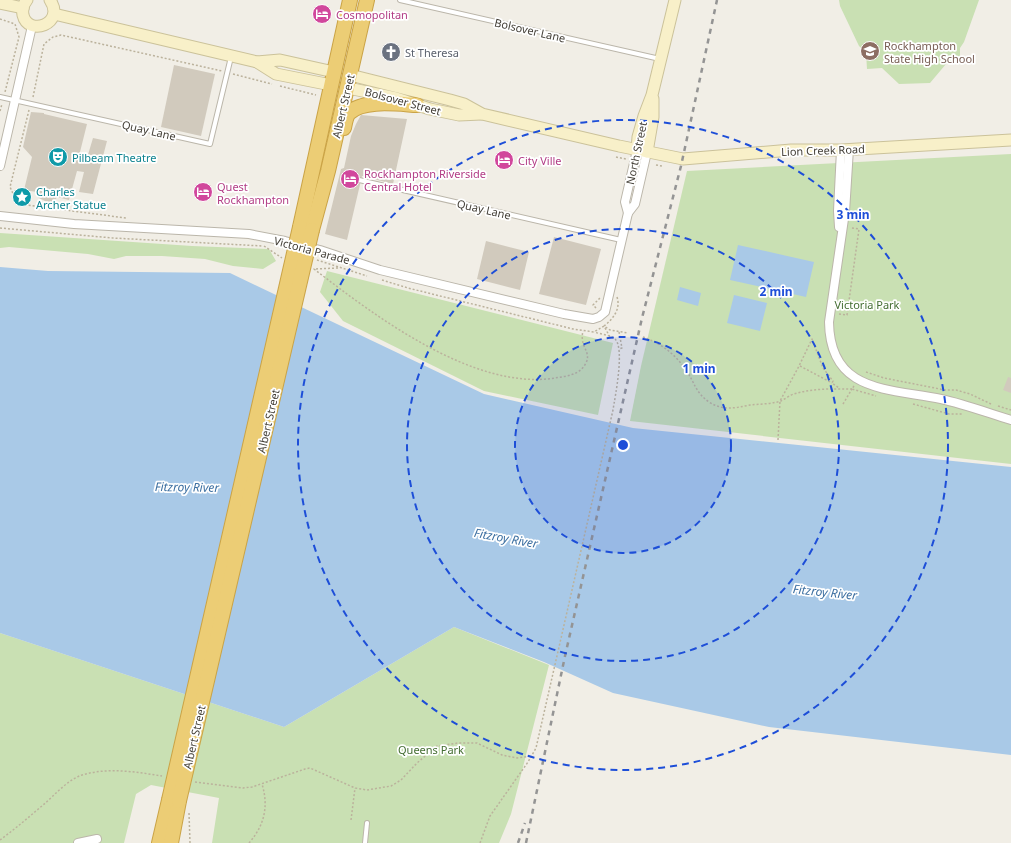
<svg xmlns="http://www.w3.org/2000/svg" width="1011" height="843" viewBox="0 0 1011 843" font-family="'Noto Sans',sans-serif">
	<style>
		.green { fill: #c9e0b3 }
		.water { fill: #a9c9e7 }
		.building { fill: #d1cabd }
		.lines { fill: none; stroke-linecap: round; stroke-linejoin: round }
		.lane-casing { stroke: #bbb6aa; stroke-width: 6 }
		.street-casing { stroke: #bbb6aa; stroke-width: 10 }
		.secondary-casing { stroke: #cbc29a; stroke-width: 13 }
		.highway-casing { stroke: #caa346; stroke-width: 16 }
		.path { stroke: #bbb29c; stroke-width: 1.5; stroke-dasharray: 2 2; stroke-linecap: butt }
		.lane { stroke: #fff; stroke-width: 4 }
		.street { stroke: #fff; stroke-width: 8 }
		.secondary { stroke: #f8f0c9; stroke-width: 11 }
		.highway { stroke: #eccd75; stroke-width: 14 }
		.rail { stroke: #949494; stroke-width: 2.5; stroke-dasharray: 5 5; stroke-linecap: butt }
		.highway-bridge-casing { stroke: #caa346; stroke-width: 16; stroke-linecap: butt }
		.highway-bridge { stroke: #eccd75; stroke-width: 14 }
		.ring { fill: none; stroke: #1d4ed8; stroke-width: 2; stroke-dasharray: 7 5 }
		.labels { text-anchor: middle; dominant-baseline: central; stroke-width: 3.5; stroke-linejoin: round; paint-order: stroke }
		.hotel-label { font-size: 11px; fill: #b23c85; stroke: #fff; text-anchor: start }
		.street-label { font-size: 11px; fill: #423e36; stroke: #fff }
		.education-label { font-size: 11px; fill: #785e54; stroke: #fff; text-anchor: start }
		.worship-label { font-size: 11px; fill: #5b616d; stroke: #fff; text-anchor: start }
		.culture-label { font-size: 11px; fill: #0d838f; stroke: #fff; text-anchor: start }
		.park-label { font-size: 11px; fill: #436d31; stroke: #fff }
		.water-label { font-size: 12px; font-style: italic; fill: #3c6fa1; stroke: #fff }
		.centre { fill: #1d4ed8; stroke: #fff; stroke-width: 2 }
		.ring-label { font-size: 12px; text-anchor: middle; font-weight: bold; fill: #1d4ed8; stroke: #fff; stroke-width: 3.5; stroke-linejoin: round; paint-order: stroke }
	</style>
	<rect width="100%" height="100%" fill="#f1eee6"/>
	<g class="green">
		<path d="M839 0H979L964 42 960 48V63L946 64 930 83 899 84 882 68 867 69 866 53 859 46 840 6Z"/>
		<path d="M1011 154V464L630 421 641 366 687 171Z"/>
		<path d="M0 233 192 246 269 249 276 261 263 269 233 266 205 259 162 256H126L114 259 88 254 9 247 0 248Z"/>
		<path d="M327 271 613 343 598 415 484 391 343 321 320 292Z"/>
		<path d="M454 627 549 665 511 814 499 843H212L219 798 151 785 136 794 124 843H0V633L284 727Z"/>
	</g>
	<g class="water">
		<path d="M738 245 814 262 806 297 730 280Z"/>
		<path d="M0 267 48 271 230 273 484 394 633 428 1011 467V755L769 727 613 693 544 662 454 627 284 727 0 633Z"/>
		<path d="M680 287 701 293 698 306 677 300Z"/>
		<path d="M734 295 767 303 760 331 727 323Z"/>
	</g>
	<g class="building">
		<path d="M174 65 215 74 201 136 161 127Z"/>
		<path d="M31 112 44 113V114L87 124 79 156 87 158 93 138 107 141 93 194 79 192 84 172 77 171 69 200 57 197 56 199 52 202H47L39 198 36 195 37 192 24 190 32 157 23 147Z"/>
		<path d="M361 115 407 119 393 184 362 176 347 240 325 234 341 169 344 168 351 136 356 124Z"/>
		<path d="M554 237 601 249 586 305 539 294Z"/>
		<path d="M486 241 529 252 520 290 477 279Z"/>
		<path d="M1008 377 1011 378V393L1003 390Z"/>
	</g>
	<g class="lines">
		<defs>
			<g id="lane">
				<path d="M400 0 660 59"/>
				<path d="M0 97 210 144 231 57"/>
				<path d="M346 177 621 240"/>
				<path d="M365 843 367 823"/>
			</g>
			<g id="street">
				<path d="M849 149 845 212 829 322C830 393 888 388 941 399 964 404 988 413 1011 420"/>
				<path d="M0 166 32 26"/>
				<path d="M628 213 625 202 637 150"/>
				<path d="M0 216 74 224 249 234 285 241 320 250 380 270 564 314 593 319 599 317 605 312 628 213 635 204 647 152"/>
				<path d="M839 227 838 211 841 150"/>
				<path d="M78 843 97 839"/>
			</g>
			<g id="secondary">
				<path d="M27 0C23 4 22 9 23 15 28 37 66 24 50 0"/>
				<path d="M0 3 23 8"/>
				<path d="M54 14 257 62 280 60 334 72"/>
				<path d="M257 62 276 74 331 85"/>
				<path d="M350 75 450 100 464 104 482 114 619 146 683 159 791 150H841L1011 140"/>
				<path d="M348 88 396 98 430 109 459 115 481 114"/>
				<path d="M637 150 638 137 644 116 652 95 675 0"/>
				<path d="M647 152 653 117V99"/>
			</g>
			<g id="highway">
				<path d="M344 128C345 123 346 116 349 113 363 99 398 104 417 105"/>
				<path d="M300 227 350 0"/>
				<path d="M312 230 328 171 367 0"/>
				<path d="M159 843 169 800"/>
				<path d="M171 843 179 801"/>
			</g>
		</defs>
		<use href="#lane" class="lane-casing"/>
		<use href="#street" class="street-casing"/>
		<use href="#secondary" class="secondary-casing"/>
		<use href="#highway" class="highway-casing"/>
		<g class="path">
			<path d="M0 19 15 24 19 37 5 92"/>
			<path d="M233 74 272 84"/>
			<path d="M280 86 316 95"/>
			<path d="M33 97 44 44 53 37 61 35 222 71"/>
			<path d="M29 110 10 187 16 200 20 204 126 218"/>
			<path d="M0 111 2 104"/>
			<path d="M616 157 626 159"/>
			<path d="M656 165 662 166"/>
			<path d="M0 228 113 238 263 246"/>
			<path d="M264 246 282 258"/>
			<path d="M317 260 367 276"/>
			<path d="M338 268 314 269C375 316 474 391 555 378 567 376 580 375 586 363 590 355 585 350 583 343 582 339 582 335 583 331"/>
			<path d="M382 280 408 288 573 329 594 332 604 326 610 330 628 333"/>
			<path d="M596 308 593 305 600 298"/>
			<path d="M839 314 847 315 859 229 852 228"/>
			<path d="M604 326C613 319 621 309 617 297"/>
			<path d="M605 328 610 337"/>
			<path d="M619 332 622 348 619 349"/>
			<path d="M643 337C661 343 676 355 686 370 695 383 695 392 709 402 723 411 735 408 750 405 760 404 771 404 781 401 785 399 790 395 794 394 813 388 833 389 852 389"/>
			<path d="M800 366 832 383"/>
			<path d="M866 372 884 378 945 390H956L970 394 991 404"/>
			<path d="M854 386 852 389 876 396"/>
			<path d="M843 404 852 389"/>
			<path d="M913 404 949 414H963"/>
			<path d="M998 406 1011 410"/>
			<path d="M778 440 780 401 799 366 812 339 823 368 833 381 832 383 839 388"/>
			<path d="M195 782 243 788 252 787 305 769 310 768 355 788 367 790 391 786 401 780 417 763 437 746 458 743H477L502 755 517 758 531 756"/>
			<path d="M189 813 190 843"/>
			<path d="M351 820 355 788"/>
			<path d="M0 840C15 829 29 817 43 805 55 795 67 780 82 775 109 767 136 772 162 776"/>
			<path d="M249 843C264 826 269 807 262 784"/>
			<path d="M480 843 490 816 528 762 536 748 613 410C615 397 625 348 615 339 610 335 600 334 594 332"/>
		</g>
		<use href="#lane" class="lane"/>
		<use href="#street" class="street"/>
		<use href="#secondary" class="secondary"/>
		<use href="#highway" class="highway"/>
		<g class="rail">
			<path d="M518 843 525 823"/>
			<path d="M526 843 565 656 642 318 681 166 717 0"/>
		</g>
		<defs>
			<g id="highway-bridge">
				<path d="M169 800 300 227"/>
				<path d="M179 801 312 230"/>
			</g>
		</defs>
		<use href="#highway-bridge" class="highway-bridge-casing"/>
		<use href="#highway-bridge" class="highway-bridge"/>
	</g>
	<circle cx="623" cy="445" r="108" fill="#1d4ed8" fill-opacity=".12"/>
	<g class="ring">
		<circle cx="623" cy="445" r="108"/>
		<circle cx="623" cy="445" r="216"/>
		<circle cx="623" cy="445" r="325"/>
	</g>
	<defs>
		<symbol id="hotel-disc" viewBox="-11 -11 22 22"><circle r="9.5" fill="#d1479c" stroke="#fff"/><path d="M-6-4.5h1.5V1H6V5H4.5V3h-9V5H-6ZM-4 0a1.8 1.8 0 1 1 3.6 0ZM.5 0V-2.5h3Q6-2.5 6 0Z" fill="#fff"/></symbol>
		<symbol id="school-disc" viewBox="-11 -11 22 22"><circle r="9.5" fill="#8d6e63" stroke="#fff"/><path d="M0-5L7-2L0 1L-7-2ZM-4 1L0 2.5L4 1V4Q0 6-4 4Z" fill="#fff"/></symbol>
		<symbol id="church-disc" viewBox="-11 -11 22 22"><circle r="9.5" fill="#6b7280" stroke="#fff"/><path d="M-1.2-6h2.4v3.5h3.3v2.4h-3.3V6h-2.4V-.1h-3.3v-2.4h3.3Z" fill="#fff"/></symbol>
		<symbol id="theatre-disc" viewBox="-11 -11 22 22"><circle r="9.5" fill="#0f9aa8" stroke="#fff"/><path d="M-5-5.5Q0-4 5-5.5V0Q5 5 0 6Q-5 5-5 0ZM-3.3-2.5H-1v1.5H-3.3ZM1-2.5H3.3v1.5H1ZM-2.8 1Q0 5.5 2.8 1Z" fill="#fff"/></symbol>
		<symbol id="sight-disc" viewBox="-11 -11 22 22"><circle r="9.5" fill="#0f9aa8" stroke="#fff"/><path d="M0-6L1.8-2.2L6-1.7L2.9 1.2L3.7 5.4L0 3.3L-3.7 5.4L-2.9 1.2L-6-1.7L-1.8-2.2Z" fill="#fff"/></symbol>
	</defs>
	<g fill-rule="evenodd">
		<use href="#hotel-disc" x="311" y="3" width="22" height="22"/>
		<use href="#school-disc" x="859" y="40" width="22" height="22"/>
		<use href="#church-disc" x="380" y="41" width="22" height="22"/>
		<use href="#theatre-disc" x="47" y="146" width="22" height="22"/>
		<use href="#hotel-disc" x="493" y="149" width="22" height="22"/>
		<use href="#hotel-disc" x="339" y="168" width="22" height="22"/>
		<use href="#hotel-disc" x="192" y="181" width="22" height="22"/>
		<use href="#sight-disc" x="11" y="186" width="22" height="22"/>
	</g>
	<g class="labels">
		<g class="hotel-label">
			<text x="336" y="14">Cosmopolitan</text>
			<text x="518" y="160">City Ville</text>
			<text x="364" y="173">Rockhampton Riverside<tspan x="364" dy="13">Central Hotel</tspan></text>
			<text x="217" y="186">Quest<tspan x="217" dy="13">Rockhampton</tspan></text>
		</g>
		<g class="street-label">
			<text transform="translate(530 30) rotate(13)">Bolsover Lane</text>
			<text transform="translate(403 101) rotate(15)">Bolsover Street</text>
			<text transform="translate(343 106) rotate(-77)">Albert Street</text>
			<text transform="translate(149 130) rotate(13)">Quay Lane</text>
			<text transform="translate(823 150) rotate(-2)">Lion Creek Road</text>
			<text transform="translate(636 153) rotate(-78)">North Street</text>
			<text transform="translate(484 209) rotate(13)">Quay Lane</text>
			<text transform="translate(312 250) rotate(15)">Victoria Parade</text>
			<text transform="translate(268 421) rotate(-77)">Albert Street</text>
			<text transform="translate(194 737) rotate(-77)">Albert Street</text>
		</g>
		<g class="education-label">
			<text x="884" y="45">Rockhampton<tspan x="884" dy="13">State High School</tspan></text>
		</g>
		<g class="worship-label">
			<text x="405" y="52">St Theresa</text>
		</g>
		<g class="culture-label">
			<text x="72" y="157">Pilbeam Theatre</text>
			<text x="36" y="191">Charles<tspan x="36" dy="13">Archer Statue</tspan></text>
		</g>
		<g class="park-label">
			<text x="867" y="304">Victoria Park</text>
			<text x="431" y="749">Queens Park</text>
		</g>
		<g class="water-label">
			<text transform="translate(187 487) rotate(1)">Fitzroy River</text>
			<text transform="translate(506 538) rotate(10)">Fitzroy River</text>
			<text transform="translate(825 592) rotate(6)">Fitzroy River</text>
		</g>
	</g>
	<circle cx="623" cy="445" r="6" class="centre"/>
	<g class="ring-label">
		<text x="853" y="219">3 min</text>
		<text x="776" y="296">2 min</text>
		<text x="699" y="373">1 min</text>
	</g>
</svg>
